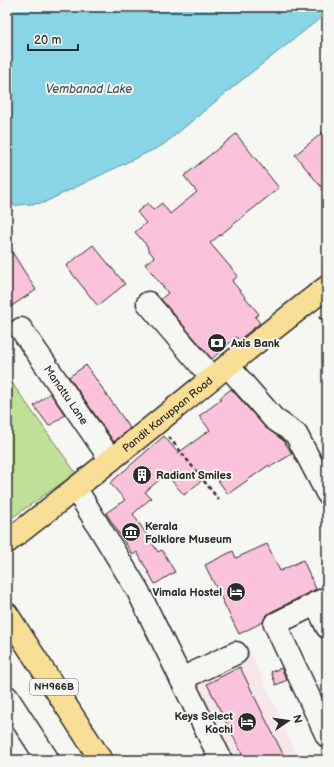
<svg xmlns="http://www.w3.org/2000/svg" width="334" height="767" viewBox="0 0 334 767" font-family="'Balsamiq Sans',sans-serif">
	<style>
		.built { fill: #f7e7eb }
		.green { fill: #c0df97; stroke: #768561 }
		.water { fill: #87d5e6; stroke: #62919b }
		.building { fill: #fac3db; stroke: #2b2b2b }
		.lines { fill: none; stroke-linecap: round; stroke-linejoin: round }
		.minor-casing { stroke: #2b2b2b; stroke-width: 25 }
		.major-casing { stroke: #2b2b2b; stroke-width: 25 }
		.highway-casing { stroke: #2b2b2b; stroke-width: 25 }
		.path { stroke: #2b2b2b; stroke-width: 2.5; stroke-dasharray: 4 3; stroke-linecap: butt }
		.minor { stroke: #f6f6f2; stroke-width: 22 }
		.major { stroke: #f9df96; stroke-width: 22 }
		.highway { stroke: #f9df96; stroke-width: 22 }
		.labels { text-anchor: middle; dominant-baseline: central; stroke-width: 4; stroke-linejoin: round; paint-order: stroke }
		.shield { fill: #f6f6f2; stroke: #686867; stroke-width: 1 }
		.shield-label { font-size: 10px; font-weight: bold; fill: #2b2b2b }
		.poi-label { font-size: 11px; font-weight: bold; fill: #2b2b2b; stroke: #f6f6f2; text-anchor: start }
		.street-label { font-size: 11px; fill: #2b2b2b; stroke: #f6f6f2 }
		.water-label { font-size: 12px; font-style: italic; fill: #42565a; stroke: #f6f6f2 }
	</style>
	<rect width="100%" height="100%" fill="#f6f6f2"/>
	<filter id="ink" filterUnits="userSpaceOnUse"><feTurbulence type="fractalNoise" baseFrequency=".025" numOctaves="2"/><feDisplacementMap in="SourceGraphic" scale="8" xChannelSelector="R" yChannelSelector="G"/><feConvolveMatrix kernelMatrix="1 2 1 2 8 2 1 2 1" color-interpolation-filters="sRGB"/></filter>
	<g filter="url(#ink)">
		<path class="built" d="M250 650 299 760H230L190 679Z"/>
		<path class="green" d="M7 376 76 473 7 521Z"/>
		<path class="water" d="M7 7H327V13L238 83 163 145 43 203 7 206Z"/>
		<g class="building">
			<path d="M327 129V194L295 155Z"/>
			<path d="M236 134 279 188 210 243 238 276 232 281 259 314 255 317 260 323 239 340 236 337 212 359 161 299 168 293 145 264 154 257 147 248 148 247 135 232 146 223 137 212 148 203 153 210 162 203 170 214 197 192 184 176Z"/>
			<path d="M7 244 36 290 7 309Z"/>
			<path d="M93 245 125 284 98 306 66 266Z"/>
			<path d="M86 365 130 428 114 442 69 377Z"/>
			<path d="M231 389 265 427 284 441 292 454 270 467 269 465 228 494 212 472 184 495 166 474 145 492 151 498 133 514 158 552 162 550 175 572 155 584 137 552 133 555 106 513 125 500 110 483 164 436 178 453 210 430 199 416 221 400 220 398Z"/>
			<path d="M50 393 65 415 49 426 34 406Z"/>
			<path d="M267 544 280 571 303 560 316 589 269 613 265 617 263 622 239 634 205 565 233 551 236 558Z"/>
			<path d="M240 667 262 712 286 760H245L207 684Z"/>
			<path d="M281 668 287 680 276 685 271 672Z"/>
		</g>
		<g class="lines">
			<defs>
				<g id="minor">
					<path d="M148 303 212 378"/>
					<path id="s1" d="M21 329 111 460"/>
					<path d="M228 366 274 419 296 434 327 493"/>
					<path d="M76 489 138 591 221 760"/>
					<path d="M327 598 275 624 327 736"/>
					<path d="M316 603 327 627"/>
					<path d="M181 679 236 653"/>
					<path d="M7 697 48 760"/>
				</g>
				<g id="major">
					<path id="s2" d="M7 542C115 459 219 370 327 287"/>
				</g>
				<path id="highway" d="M7 614 101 760"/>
			</defs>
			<use href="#minor" class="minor-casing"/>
			<use href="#major" class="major-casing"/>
			<use href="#highway" class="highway-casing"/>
			<g class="path">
				<path d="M319 316 327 329"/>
				<path d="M169 437 219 500"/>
			</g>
			<use href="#minor" class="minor"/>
			<use href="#major" class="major"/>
			<use href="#highway" class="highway"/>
		</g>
	</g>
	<defs>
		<symbol id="bank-disc" viewBox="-11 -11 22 22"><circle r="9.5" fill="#2b2b2b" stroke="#f6f6f2"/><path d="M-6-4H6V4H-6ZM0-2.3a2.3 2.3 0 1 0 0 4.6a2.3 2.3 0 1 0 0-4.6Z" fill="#fff"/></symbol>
		<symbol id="building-disc" viewBox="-11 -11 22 22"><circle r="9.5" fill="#2b2b2b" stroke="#f6f6f2"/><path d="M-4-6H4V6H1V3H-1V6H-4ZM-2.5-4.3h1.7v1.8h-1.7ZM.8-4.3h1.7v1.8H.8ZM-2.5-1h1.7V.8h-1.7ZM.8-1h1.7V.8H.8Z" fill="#fff"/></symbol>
		<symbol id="museum-disc" viewBox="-11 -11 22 22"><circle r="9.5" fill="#2b2b2b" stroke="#f6f6f2"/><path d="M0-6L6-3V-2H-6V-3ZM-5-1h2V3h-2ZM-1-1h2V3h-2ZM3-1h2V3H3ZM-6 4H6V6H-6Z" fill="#fff"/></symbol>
		<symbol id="hotel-disc" viewBox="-11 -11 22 22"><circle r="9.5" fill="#2b2b2b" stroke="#f6f6f2"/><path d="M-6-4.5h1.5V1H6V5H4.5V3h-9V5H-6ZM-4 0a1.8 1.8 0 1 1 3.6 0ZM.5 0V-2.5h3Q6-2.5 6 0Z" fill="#fff"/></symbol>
	</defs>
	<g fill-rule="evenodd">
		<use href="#bank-disc" x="206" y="332" width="22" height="22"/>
		<use href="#building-disc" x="131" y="464" width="22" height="22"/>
		<use href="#museum-disc" x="120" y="521" width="22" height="22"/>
		<use href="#hotel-disc" x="225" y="581" width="22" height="22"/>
		<use href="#hotel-disc" x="236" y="711" width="22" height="22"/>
	</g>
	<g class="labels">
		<rect class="shield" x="30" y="679" width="48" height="16" rx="3"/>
		<g class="shield-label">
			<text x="54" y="687">NH966B</text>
		</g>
		<g class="poi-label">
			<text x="231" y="343">Axis Bank</text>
			<text x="156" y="475">Radiant Smiles</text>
			<text x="145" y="526">Kerala<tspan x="145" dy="13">Folklore Museum</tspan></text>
			<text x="222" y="592" text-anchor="end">Vimala Hostel</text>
			<text x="233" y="716" text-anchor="end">Keys Select<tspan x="233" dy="13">Kochi</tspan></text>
		</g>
		<g class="street-label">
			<text stroke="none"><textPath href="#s1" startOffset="80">Manattu Lane</textPath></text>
			<text stroke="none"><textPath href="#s2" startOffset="205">Pandit Karuppan Road</textPath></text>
		</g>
		<g class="water-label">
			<text x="89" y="89">Vembanad Lake</text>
		</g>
	</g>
	<rect width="334" height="767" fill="none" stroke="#f6f6f2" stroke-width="24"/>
	<rect x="12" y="12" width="310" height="743" fill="none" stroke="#2b2b2b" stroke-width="1.5" filter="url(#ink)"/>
	<g transform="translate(288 721) rotate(77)" stroke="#f6f6f2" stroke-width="3" paint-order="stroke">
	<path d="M0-3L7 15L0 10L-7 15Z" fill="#2b2b2b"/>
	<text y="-6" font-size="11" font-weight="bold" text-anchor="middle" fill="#2b2b2b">N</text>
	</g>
	<path d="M28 44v6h50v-6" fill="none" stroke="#2b2b2b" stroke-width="2"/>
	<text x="34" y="44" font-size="12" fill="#2b2b2b" stroke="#f6f6f2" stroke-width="3" paint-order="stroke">20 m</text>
</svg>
